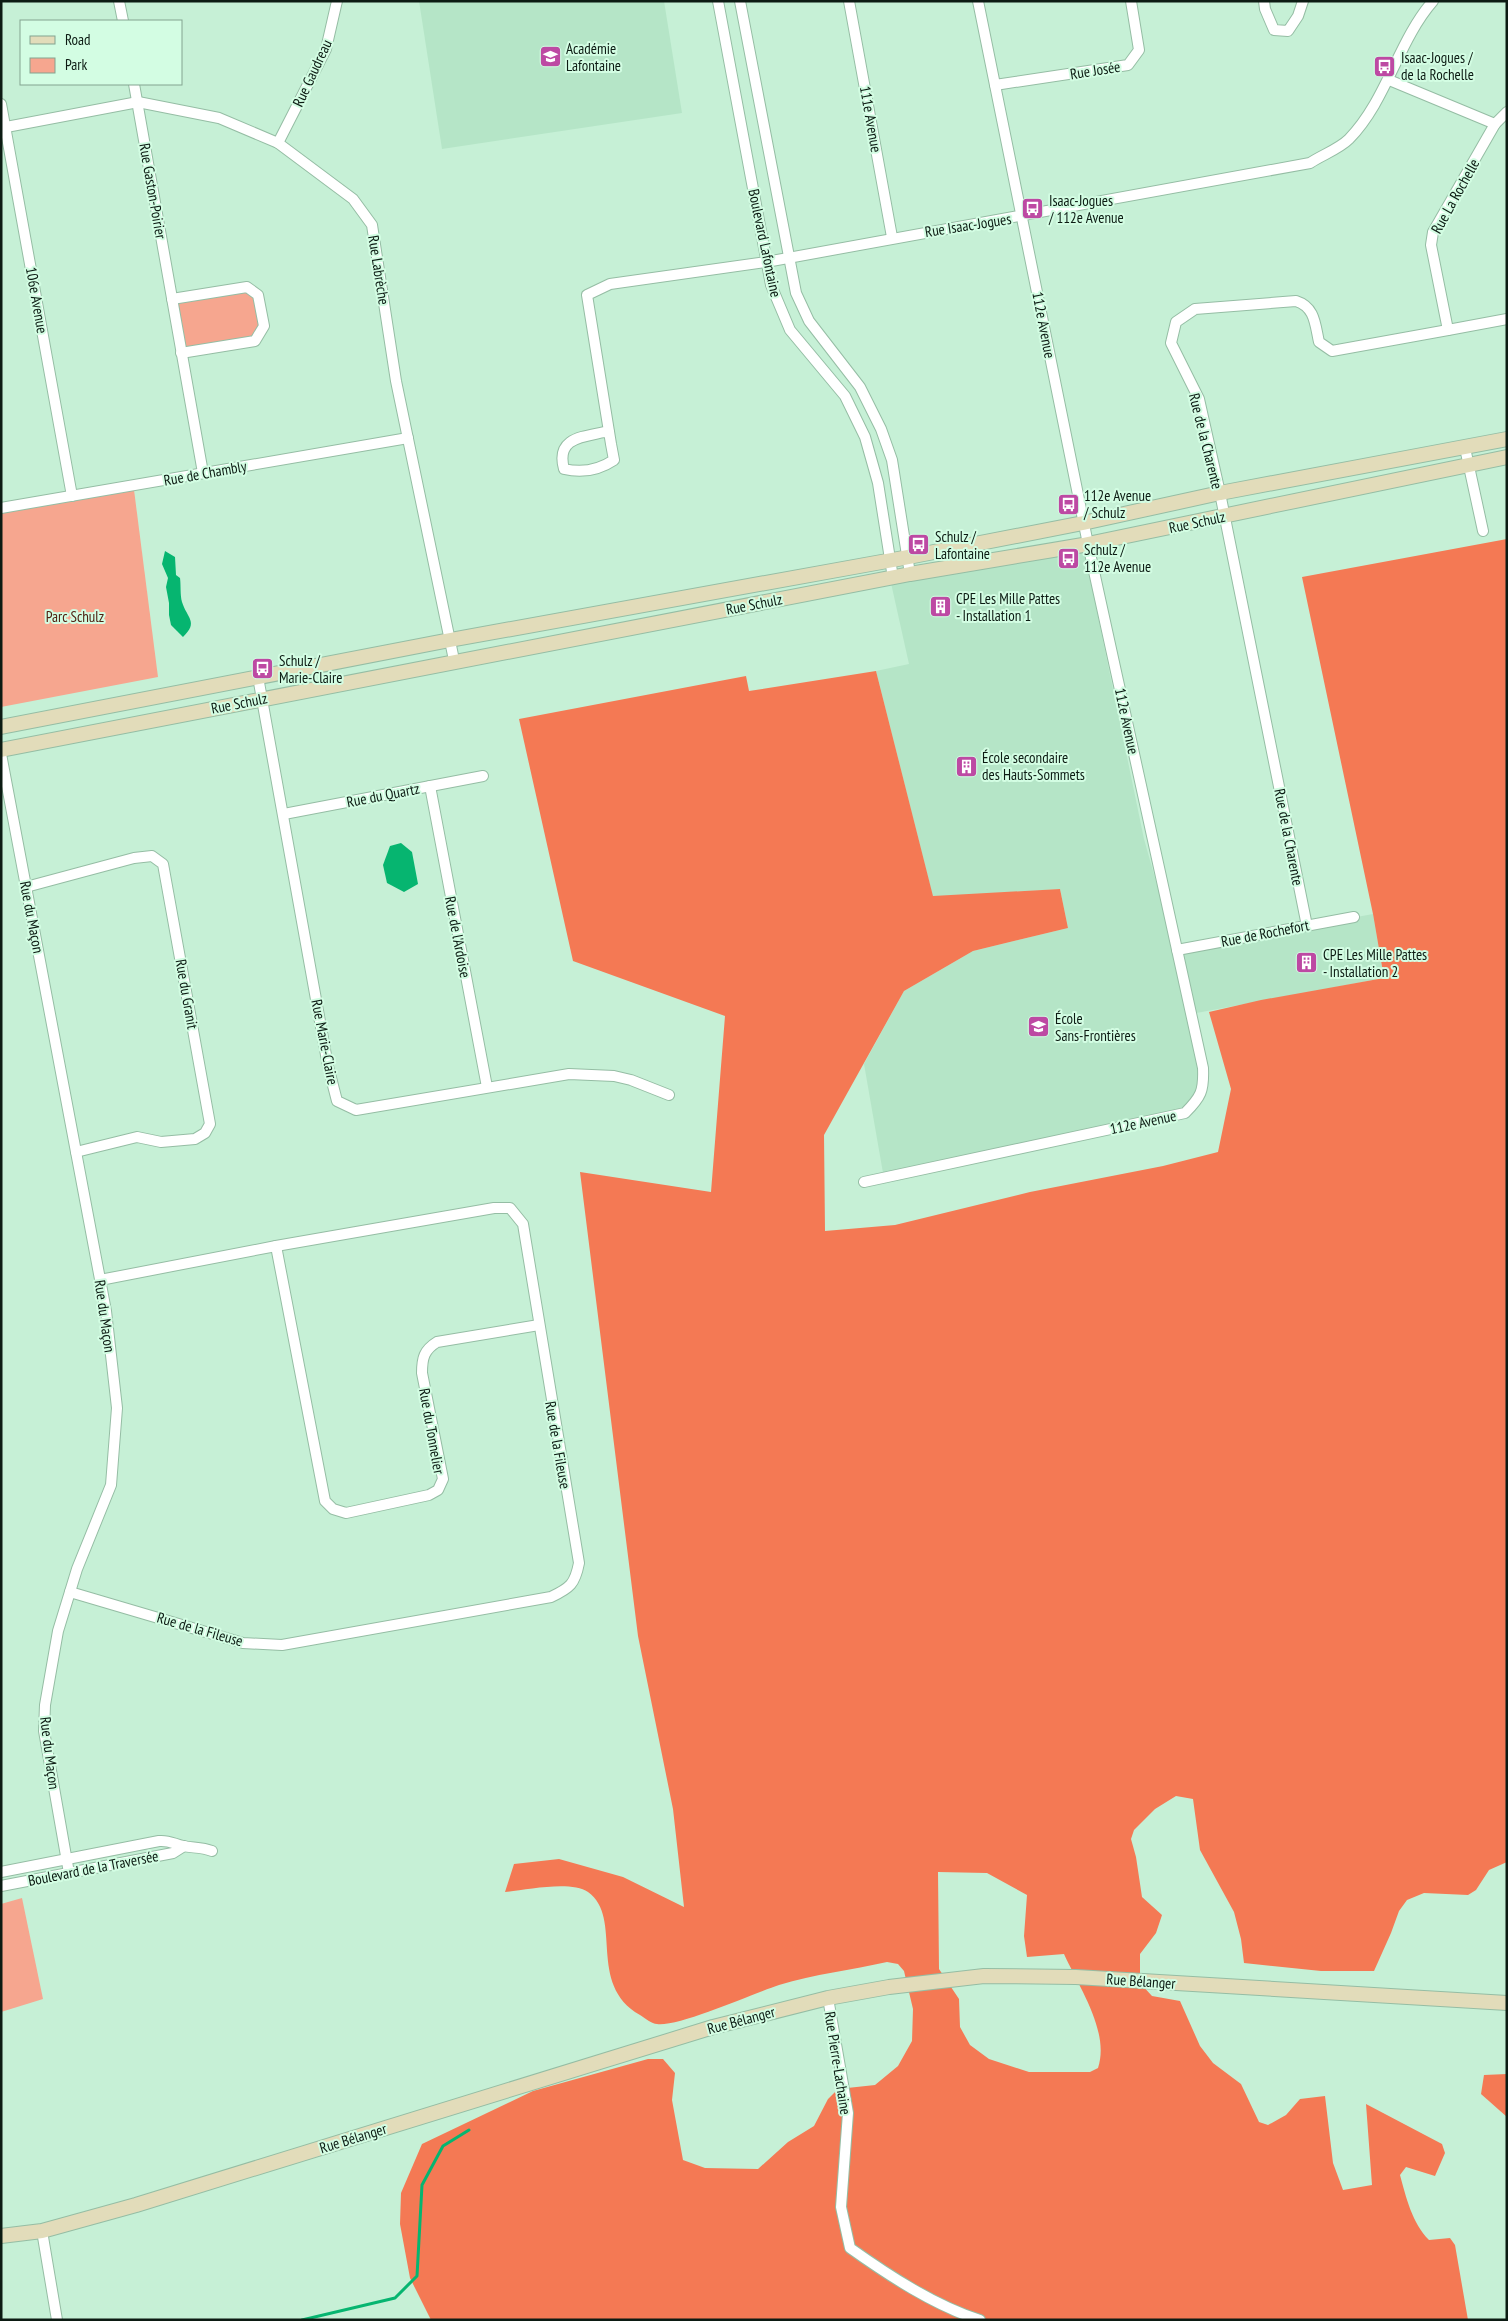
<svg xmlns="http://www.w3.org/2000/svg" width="1508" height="2321" viewBox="0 0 1508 2321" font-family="'PT Sans Narrow',sans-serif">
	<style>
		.built { fill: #b5e5c7 }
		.green { fill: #f6a68f }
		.forest { fill: #f47954; fill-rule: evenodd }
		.water { fill: #06b570 }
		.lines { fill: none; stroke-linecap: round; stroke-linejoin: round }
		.stream { stroke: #06b570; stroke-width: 3 }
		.street-casing { stroke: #95bda4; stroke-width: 12 }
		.secondary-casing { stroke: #95bda4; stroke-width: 16 }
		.street { stroke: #fff; stroke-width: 10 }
		.secondary { stroke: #e2dcba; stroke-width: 14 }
		.labels { text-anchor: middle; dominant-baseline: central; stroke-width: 4; stroke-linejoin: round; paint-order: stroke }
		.poi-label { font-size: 15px; fill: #0c1b13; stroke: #d3fde3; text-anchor: start }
		.street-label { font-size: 15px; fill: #0c1b13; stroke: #d3fde3 }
		.park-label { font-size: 15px; fill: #502012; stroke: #d3fde3 }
	</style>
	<rect width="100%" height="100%" fill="#c6f0d6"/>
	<g class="built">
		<path d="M419 1H664L682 113 442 149Z"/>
		<path d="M1084 549 1144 839 1175 949 1203 1068 1200 1082 1192 1102 1179 1109 883 1173 864 1064 904 991 973 951 1068 928 1060 889 933 897 876 671 909 664 891 583Z"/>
		<path d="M1373 914 1384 978 1191 1014 1177 950Z"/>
	</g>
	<g class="green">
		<path d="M247 287 258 295 264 326 255 341 181 353 172 299Z"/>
		<path d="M133 482 158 677 1 707V505Z"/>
		<path d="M22 1898 43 1999 1 2012V1904Z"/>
	</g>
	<g class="forest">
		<path d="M1507 539V1862L1489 1870 1476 1890 1468 1895 1424 1893 1407 1900 1399 1911 1391 1933 1374 1971H1321L1244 1963 1241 1939 1234 1912 1200 1850 1193 1799 1176 1796 1155 1809 1134 1830 1131 1839 1136 1857 1142 1897 1162 1915 1156 1933 1140 1954V1983L1152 1996 1180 2001 1200 2046 1213 2063 1241 2084 1259 2122 1268 2125 1286 2115 1300 2099 1325 2096 1333 2163 1343 2190 1372 2185 1366 2104 1442 2144 1445 2153 1435 2176 1406 2167 1400 2175C1406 2197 1412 2223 1429 2240L1450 2238 1455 2245 1468 2320H431L410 2278 400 2224 401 2193 422 2144 533 2091 648 2059H663L675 2073 672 2100 683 2160 705 2168 758 2169 788 2142 814 2126 828 2099 838 2089 875 2085 898 2066 912 2041 913 2009 904 1971 898 1964 887 1962C852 1970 814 1974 779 1985 754 1993 679 2027 657 2024 652 2024 645 2018 640 2015 586 1984 624 1918 588 1892 571 1880 525 1890 505 1892L514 1864 559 1859 623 1877 684 1907 673 1809 638 1636 580 1172 711 1192 725 1016 573 961 519 719 746 676 749 691 876 671 933 896 1060 889 1068 928 973 951 904 991 824 1135 825 1231 895 1225 1030 1192 1163 1166 1218 1152 1231 1089 1209 1012 1261 1000 1384 978 1373 914 1302 577ZM938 1872 987 1873 1027 1895 1024 1936 1027 1957 1064 1954C1079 1987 1110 2032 1098 2068L1090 2072H1029L989 2059 970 2045 960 2027 959 1999 939 1969Z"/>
		<path d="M1507 2074V2117L1481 2094 1484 2075Z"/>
	</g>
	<g class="water">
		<path d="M165 551 175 557 176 575 180 578C181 585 180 595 182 602 187 618 199 622 183 637L171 625 169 615V603L166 587 168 578 162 564Z"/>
		<path d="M401 843 412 852 418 884 404 892 387 883 383 865 390 846Z"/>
	</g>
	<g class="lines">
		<path class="stream" d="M302 2320 395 2298 417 2276 422 2185 443 2146 469 2130"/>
		<defs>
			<g id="street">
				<path d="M119 1 123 21"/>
				<path d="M718 1 771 285 790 330 845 396 865 437 878 483 893 578"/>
				<path d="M740 1 796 293 809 321 860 387 881 429 892 460 910 574"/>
				<path d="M849 1 892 237"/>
				<path d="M1264 1 1265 9 1274 30 1288 31 1298 16 1303 1"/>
				<path d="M1389 80 1495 124"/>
				<path d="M134 84 203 473"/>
				<path d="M995 85 1128 65 1139 50 1131 1"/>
				<path d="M1 104 72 496"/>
				<path d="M1507 112 1495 124 1433 232 1431 245 1448 330 1507 319"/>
				<path d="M1 128 138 102 219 118 278 143 353 199 372 225 396 381 454 660"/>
				<path d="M278 143 326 49 337 1"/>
				<path d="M172 299 247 287 258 295 264 326 255 341 181 353"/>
				<path d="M609 431C585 437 555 436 564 469 581 473 599 470 614 460L611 444 587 295 610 284 766 262 1310 163C1322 155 1339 149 1349 139 1387 100 1398 41 1433 1"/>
				<path d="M1465 448 1483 531"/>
				<path d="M1 508 408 438"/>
				<path d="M258 677 328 1066 337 1101 356 1110 569 1074 614 1076 631 1080 669 1095"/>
				<path d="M1 754 106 1311 117 1408 111 1485 77 1569 58 1631 45 1705 44 1731 69 1873"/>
				<path d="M430 786 487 1087"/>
				<path d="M284 814 483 776"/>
				<path d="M26 887 134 858 152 856 163 864 210 1124 205 1133 195 1139 161 1142 137 1137 76 1152"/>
				<path d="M1307 926 1220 493 1199 399 1171 343 1176 322 1195 309 1296 301C1315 307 1315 324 1319 342L1332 351 1448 330"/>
				<path d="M1177 950 1354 917"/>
				<path d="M864 1182 1185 1113C1201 1097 1204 1091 1203 1068L1088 544 978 1"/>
				<path d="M276 1246 325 1501 333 1509 346 1513 429 1495 438 1490 443 1479 422 1373C422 1358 424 1350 437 1342L539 1325"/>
				<path d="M70 1592 243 1643 282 1645 551 1597C570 1588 575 1584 579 1563L523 1224 510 1208H494L276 1246 100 1280"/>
				<path d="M1 1872 159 1841C169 1840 174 1844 183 1846 193 1848 202 1847 212 1851"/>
				<path d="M1 1886 173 1853 184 1846"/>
				<path d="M828 1998 848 2113 841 2207 850 2248C888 2275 935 2306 980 2320"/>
				<path d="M42 2231 57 2320"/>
			</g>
			<g id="secondary">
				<path d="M1 727 450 640 898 559 1083 523 1220 493 1507 439"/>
				<path d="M1 750 910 574 1083 545 1507 457"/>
				<path d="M1 2236 42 2231 136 2205 713 2027 828 1998 889 1987 984 1976 1076 1977 1507 2003"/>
			</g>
		</defs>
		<use href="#street" class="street-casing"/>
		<use href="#secondary" class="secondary-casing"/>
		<use href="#street" class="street"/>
		<use href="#secondary" class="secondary"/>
	</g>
	<defs>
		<symbol id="school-square" viewBox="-11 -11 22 22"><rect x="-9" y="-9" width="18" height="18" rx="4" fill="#bd49a3" stroke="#d3fde3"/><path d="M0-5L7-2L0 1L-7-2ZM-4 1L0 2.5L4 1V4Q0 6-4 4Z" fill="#fff"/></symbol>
		<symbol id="bus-square" viewBox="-11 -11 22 22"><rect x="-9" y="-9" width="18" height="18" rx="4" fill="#bd49a3" stroke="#d3fde3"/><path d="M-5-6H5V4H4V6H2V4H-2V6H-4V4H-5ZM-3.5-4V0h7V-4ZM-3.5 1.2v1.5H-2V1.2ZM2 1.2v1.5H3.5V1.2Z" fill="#fff"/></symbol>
		<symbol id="building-square" viewBox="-11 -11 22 22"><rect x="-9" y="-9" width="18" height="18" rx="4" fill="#bd49a3" stroke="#d3fde3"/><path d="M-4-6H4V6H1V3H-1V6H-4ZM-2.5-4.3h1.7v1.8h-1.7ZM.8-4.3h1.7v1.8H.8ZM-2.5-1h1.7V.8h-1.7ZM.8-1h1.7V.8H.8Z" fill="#fff"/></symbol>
	</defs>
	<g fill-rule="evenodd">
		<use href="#school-square" x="538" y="44" width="25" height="25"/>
		<use href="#bus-square" x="1372" y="54" width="25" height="25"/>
		<use href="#bus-square" x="1020" y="196" width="25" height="25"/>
		<use href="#bus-square" x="1056" y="492" width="25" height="25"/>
		<use href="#bus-square" x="906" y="532" width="25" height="25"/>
		<use href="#bus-square" x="1056" y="546" width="25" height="25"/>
		<use href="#building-square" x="928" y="594" width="25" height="25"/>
		<use href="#bus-square" x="250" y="656" width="25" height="25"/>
		<use href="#building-square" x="954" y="754" width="25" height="25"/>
		<use href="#building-square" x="1294" y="950" width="25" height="25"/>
		<use href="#school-square" x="1026" y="1014" width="25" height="25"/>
	</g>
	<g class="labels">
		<g class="poi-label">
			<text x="566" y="48">Académie<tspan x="566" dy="17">Lafontaine</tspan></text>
			<text x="1401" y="57">Isaac-Jogues /<tspan x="1401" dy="17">de la Rochelle</tspan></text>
			<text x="1049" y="200">Isaac-Jogues<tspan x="1049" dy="17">/ 112e Avenue</tspan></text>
			<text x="1084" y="495">112e Avenue<tspan x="1084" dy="17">/ Schulz</tspan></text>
			<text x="935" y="536">Schulz /<tspan x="935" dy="17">Lafontaine</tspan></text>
			<text x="1084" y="549">Schulz /<tspan x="1084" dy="17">112e Avenue</tspan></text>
			<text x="956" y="598">CPE Les Mille Pattes<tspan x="956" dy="17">- Installation 1</tspan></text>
			<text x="279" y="660">Schulz /<tspan x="279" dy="17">Marie-Claire</tspan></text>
			<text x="982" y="757">École secondaire<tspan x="982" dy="17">des Hauts-Sommets</tspan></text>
			<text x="1323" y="954">CPE Les Mille Pattes<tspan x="1323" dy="17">- Installation 2</tspan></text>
			<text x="1055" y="1018">École<tspan x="1055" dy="17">Sans-Frontières</tspan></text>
		</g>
		<g class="street-label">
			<text transform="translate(1095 70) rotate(-9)">Rue Josée</text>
			<text transform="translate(312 73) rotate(-65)">Rue Gaudreau</text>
			<text transform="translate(871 119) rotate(80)">111e Avenue</text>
			<text transform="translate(153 191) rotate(80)">Rue Gaston-Poirier</text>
			<text transform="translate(1455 196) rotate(-61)">Rue La Rochelle</text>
			<text transform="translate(968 225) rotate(-9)">Rue Isaac-Jogues</text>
			<text transform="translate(765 243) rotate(78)">Boulevard Lafontaine</text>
			<text transform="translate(379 270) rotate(81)">Rue Labrèche</text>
			<text transform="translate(37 300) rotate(80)">106e Avenue</text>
			<text transform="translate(1044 325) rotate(79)">112e Avenue</text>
			<text transform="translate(1206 441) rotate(76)">Rue de la Charente</text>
			<text transform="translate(205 473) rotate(-10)">Rue de Chambly</text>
			<text transform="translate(1197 522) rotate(-12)">Rue Schulz</text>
			<text transform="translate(754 604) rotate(-11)">Rue Schulz</text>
			<text transform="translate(239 703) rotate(-11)">Rue Schulz</text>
			<text transform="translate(1127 721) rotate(78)">112e Avenue</text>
			<text transform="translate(383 795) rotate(-11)">Rue du Quartz</text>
			<text transform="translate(1289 837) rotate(79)">Rue de la Charente</text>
			<text transform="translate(32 917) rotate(79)">Rue du Maçon</text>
			<text transform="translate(1265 933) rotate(-11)">Rue de Rochefort</text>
			<text transform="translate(458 937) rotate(79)">Rue de l'Ardoise</text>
			<text transform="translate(187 994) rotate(80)">Rue du Granit</text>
			<text transform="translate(325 1042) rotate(79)">Rue Marie-Claire</text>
			<text transform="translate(1143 1122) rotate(-12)">112e Avenue</text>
			<text transform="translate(105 1316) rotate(82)">Rue du Maçon</text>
			<text transform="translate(432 1431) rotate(80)">Rue du Tonnelier</text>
			<text transform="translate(558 1445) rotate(80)">Rue de la Fileuse</text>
			<text transform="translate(200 1629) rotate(16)">Rue de la Fileuse</text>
			<text transform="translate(50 1753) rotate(83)">Rue du Maçon</text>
			<text transform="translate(93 1868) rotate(-11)">Boulevard de la Traversée</text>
			<text transform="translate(1141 1981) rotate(4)">Rue Bélanger</text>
			<text transform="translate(741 2020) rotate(-15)">Rue Bélanger</text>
			<text transform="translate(838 2063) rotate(81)">Rue Pierre-Lachaine</text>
			<text transform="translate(353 2138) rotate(-17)">Rue Bélanger</text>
		</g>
		<g class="park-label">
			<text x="75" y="616">Parc Schulz</text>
		</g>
	</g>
	<rect width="1508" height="2321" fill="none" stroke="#0c1b13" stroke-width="5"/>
	<rect x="20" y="20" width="162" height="65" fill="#d3fde3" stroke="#83a390"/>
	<rect x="30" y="36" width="25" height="8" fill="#e2dcba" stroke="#83a390"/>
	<text x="65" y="45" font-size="15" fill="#0c1b13">Road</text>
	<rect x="30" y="58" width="25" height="15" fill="#f6a68f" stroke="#83a390"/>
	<text x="65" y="70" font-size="15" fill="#0c1b13">Park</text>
</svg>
